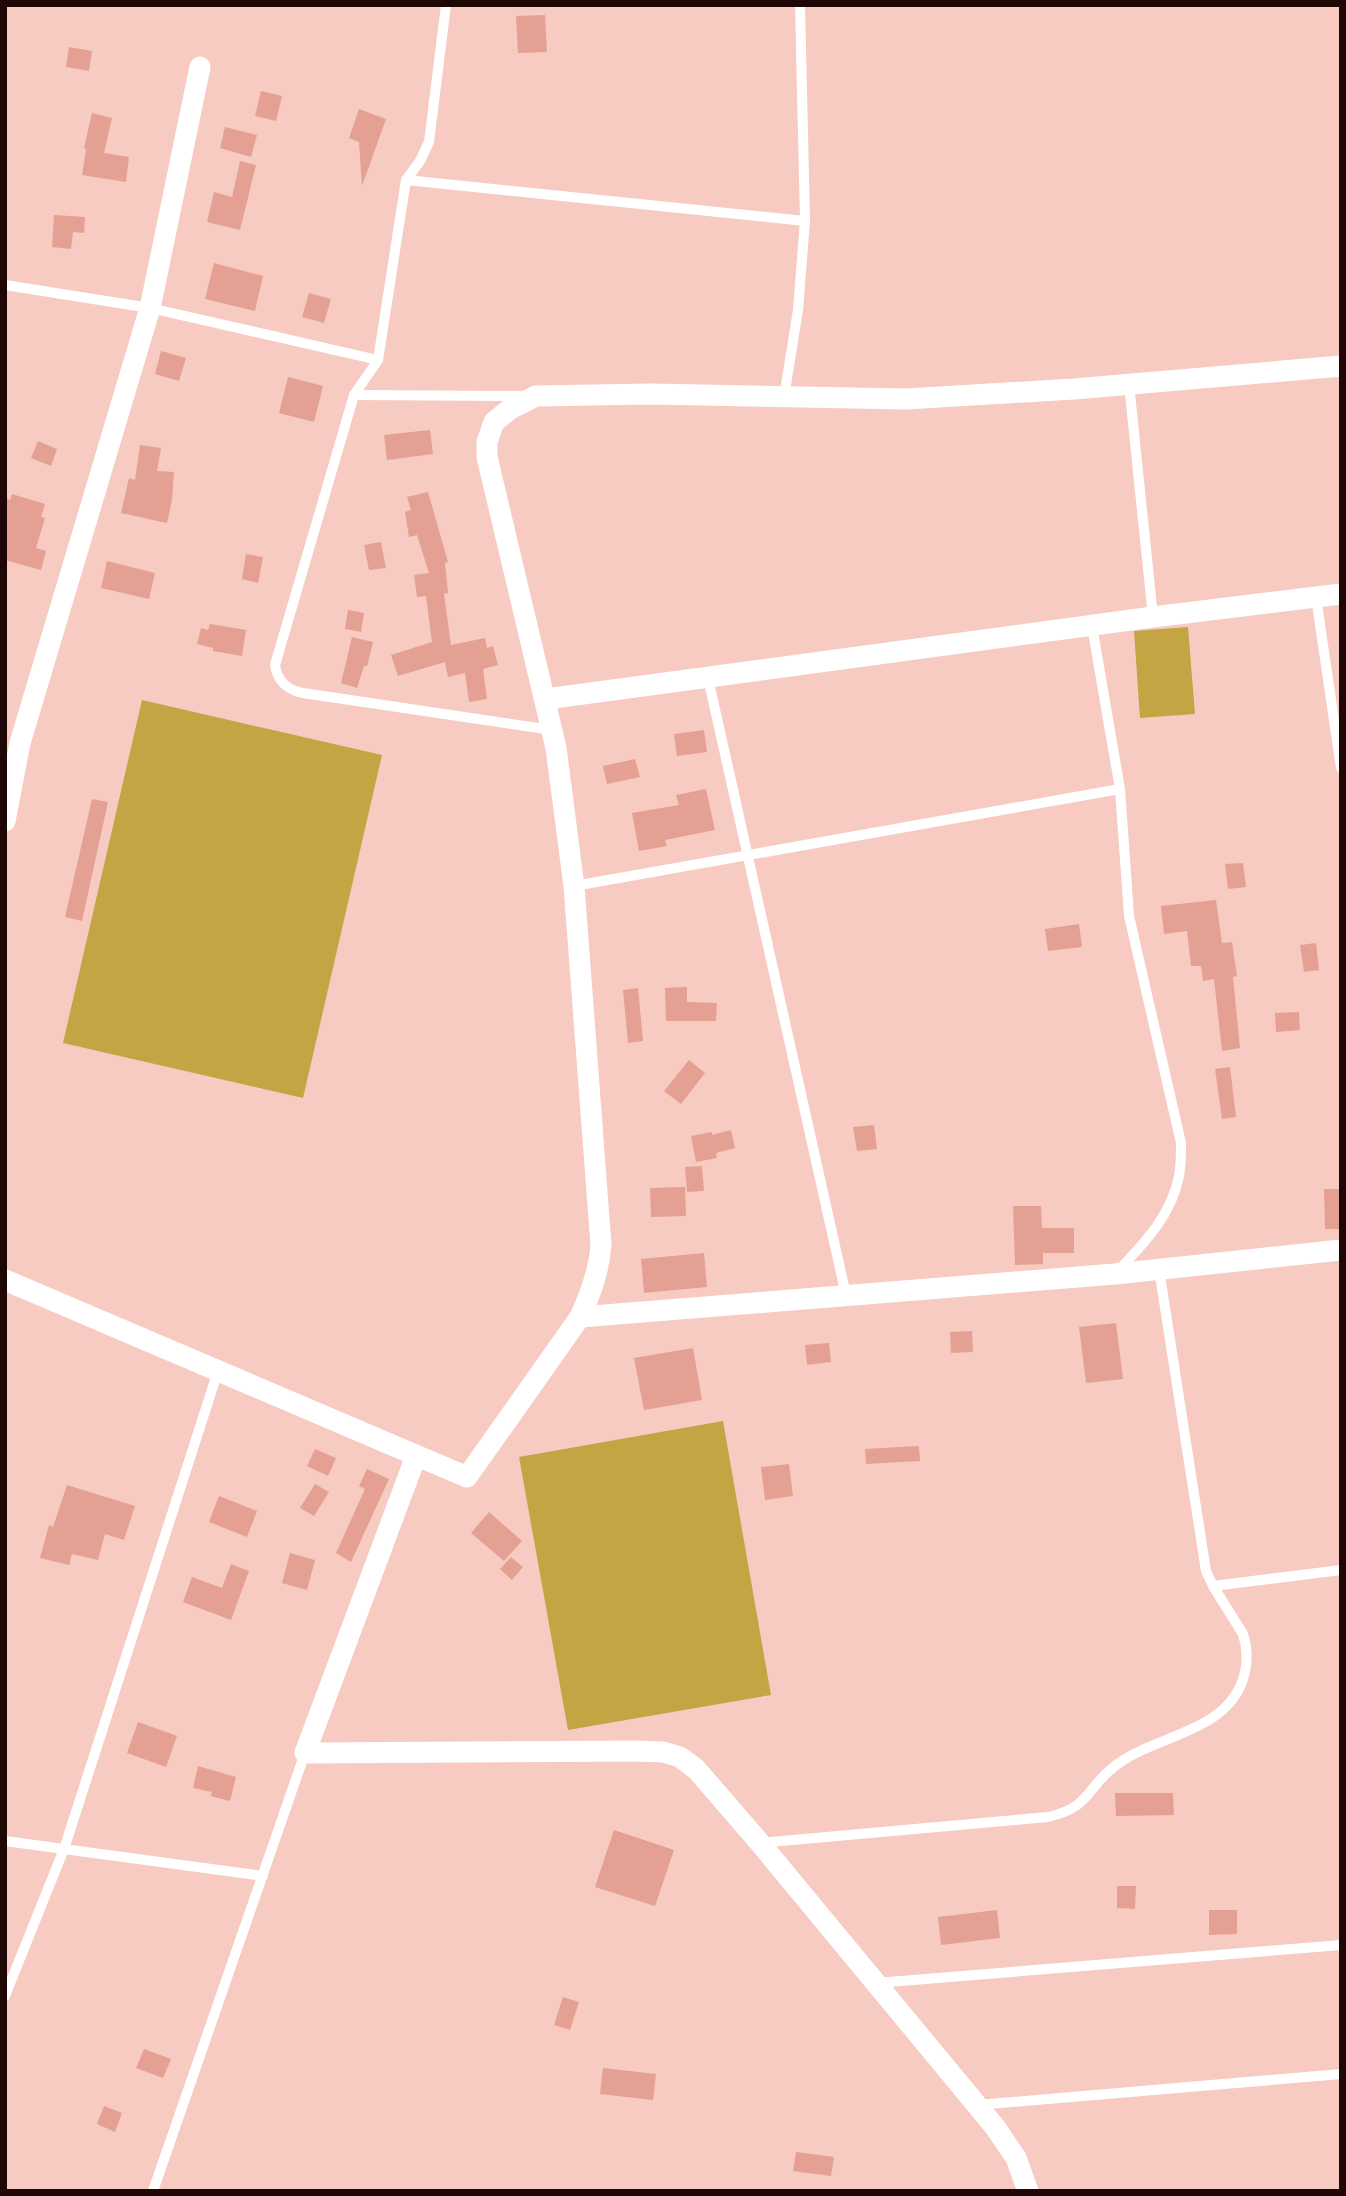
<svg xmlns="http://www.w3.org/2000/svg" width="1346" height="2196" viewBox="0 0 1346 2196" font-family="'DM Sans',sans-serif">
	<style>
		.green { fill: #c3a544 }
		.building { fill: #e4a092 }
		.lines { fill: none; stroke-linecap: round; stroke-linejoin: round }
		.service { stroke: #fff; stroke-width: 10 }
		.minor { stroke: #fff; stroke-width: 21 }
	</style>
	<rect width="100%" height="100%" fill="#f7cbc2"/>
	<g class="green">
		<path d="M1188 627 1195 714 1140 718 1134 631Z"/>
		<path d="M142 700 382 755 303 1098 63 1043Z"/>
		<path d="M723 1421 771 1695 568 1730 519 1457Z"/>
	</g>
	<g class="building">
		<path d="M545 15 547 52 518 53 516 16Z"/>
		<path d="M69 47 92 51 89 71 66 67Z"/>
		<path d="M261 91 282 96 276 121 255 116Z"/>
		<path d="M359 109 386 119 362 186 359 142 349 138Z"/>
		<path d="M92 113 112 118 104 153 129 157 126 182 82 175 86 149 84 148Z"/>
		<path d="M225 127 257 135 251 157 220 148Z"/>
		<path d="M240 161 256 165 240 230 207 222 214 192 232 197Z"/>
		<path d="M54 215 85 217 84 233 73 232 71 249 52 247Z"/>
		<path d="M214 263 263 276 255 311 205 299Z"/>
		<path d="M309 293 331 299 324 323 302 317Z"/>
		<path d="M161 351 186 358 179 381 155 374Z"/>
		<path d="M288 377 323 386 314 422 279 413Z"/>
		<path d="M430 430 433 454 387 460 384 435Z"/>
		<path d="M38 441 57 449 51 466 31 458Z"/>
		<path d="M140 445 161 448 157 471 174 472 172 500 167 523 121 513 129 478 135 480Z"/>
		<path d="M428 492 448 562 445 563 448 593 444 594 451 645 485 638 487 648 493 646 498 665 483 669 487 699 469 702 465 673 448 677 445 662 398 676 391 655 432 642 426 596 417 597 414 575 429 573 417 535 409 537 405 512 411 510 407 497Z"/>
		<path d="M12 494 45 504 41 517 45 518 36 548 46 551 41 570 5 560V498L10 500Z"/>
		<path d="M381 542 386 568 369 570 364 545Z"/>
		<path d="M246 554 263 557 258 583 242 579Z"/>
		<path d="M107 561 155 573 149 599 101 588Z"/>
		<path d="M348 610 364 613 361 632 345 629Z"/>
		<path d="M210 624 246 630 242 656 213 651V648L197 644 201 628 208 630Z"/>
		<path d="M352 637 373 642 367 666H364L357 688 341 683Z"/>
		<path d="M704 730 707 752 677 756 674 734Z"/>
		<path d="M635 759 640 777 607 784 603 766Z"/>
		<path d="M706 789 715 830 665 840 667 846 639 851 632 813 679 805 676 795Z"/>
		<path d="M92 799 108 802 82 921 65 917Z"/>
		<path d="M1243 863 1246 887 1228 889 1225 864Z"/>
		<path d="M1216 900 1222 943 1232 942 1237 976 1233 977 1240 1048 1222 1051 1214 979 1203 981 1201 966H1191L1187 931 1164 934 1161 906Z"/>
		<path d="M1079 924 1082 947 1048 951 1045 929Z"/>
		<path d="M1316 943 1319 970 1304 972 1300 945Z"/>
		<path d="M687 987V1002L717 1003 716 1021H666L665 988Z"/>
		<path d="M638 988 643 1041 628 1043 623 990Z"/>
		<path d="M1299 1012 1300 1030 1276 1032 1275 1013Z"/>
		<path d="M689 1060 705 1073 681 1104 664 1091Z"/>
		<path d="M1230 1067 1236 1117 1222 1119 1215 1069Z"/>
		<path d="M874 1125 877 1149 857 1151 853 1127Z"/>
		<path d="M731 1130 735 1148 716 1153 717 1158 696 1162 691 1136 712 1132V1135Z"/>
		<path d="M702 1166 704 1191 687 1192 685 1167Z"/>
		<path d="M685 1187 686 1216 651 1217 650 1188Z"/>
		<path d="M1324 1189H1341V1229H1325Z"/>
		<path d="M1013 1206H1041L1042 1228H1074V1253H1043V1264L1015 1265Z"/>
		<path d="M704 1253 707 1287 644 1293 641 1259Z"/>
		<path d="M1116 1323 1123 1379 1086 1383 1079 1327Z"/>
		<path d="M972 1331 973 1352 951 1353 950 1332Z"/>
		<path d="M829 1343 831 1362 807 1365 805 1345Z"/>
		<path d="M693 1348 702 1400 644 1410 634 1358Z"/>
		<path d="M919 1446 920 1461 866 1464 865 1449Z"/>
		<path d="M315 1449 336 1458 328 1476 307 1466Z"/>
		<path d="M789 1464 793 1496 765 1500 761 1467Z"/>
		<path d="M367 1469 389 1479 351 1562 336 1553 365 1489 359 1486Z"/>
		<path d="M315 1484 329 1492 314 1516 300 1508Z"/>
		<path d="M67 1485 135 1506 124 1540 105 1534 98 1560 72 1554 69 1565 40 1558 49 1525 53 1527Z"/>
		<path d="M219 1496 257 1511 247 1537 209 1522Z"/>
		<path d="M489 1512 522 1541 504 1561 471 1533Z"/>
		<path d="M290 1553 315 1560 307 1590 282 1583Z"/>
		<path d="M511 1557 523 1567 512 1580 500 1569Z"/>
		<path d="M231 1564 249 1571 231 1620 183 1602 192 1577 222 1588Z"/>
		<path d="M138 1722 177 1736 166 1767 127 1753Z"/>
		<path d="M198 1766 236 1777 230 1801 211 1796 212 1792 193 1788Z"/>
		<path d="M1115 1793H1173L1174 1815 1116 1816Z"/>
		<path d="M614 1830 674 1850 655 1906 595 1887Z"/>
		<path d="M1117 1886H1136L1135 1909 1117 1908Z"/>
		<path d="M997 1910 1000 1938 941 1945 938 1917Z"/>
		<path d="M1209 1910H1237V1934L1209 1935Z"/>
		<path d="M563 1997 579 2002 570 2030 554 2025Z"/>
		<path d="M144 2049 171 2059 163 2078 136 2068Z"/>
		<path d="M603 2068 656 2074 653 2100 600 2094Z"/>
		<path d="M104 2106 122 2113 115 2132 97 2124Z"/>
		<path d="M796 2152 834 2157 831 2176 793 2171Z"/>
	</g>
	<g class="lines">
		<g class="service">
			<path d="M446 5 429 142 420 161 406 180 378 360 354 395 275 665C277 681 288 690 303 693L552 730"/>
			<path d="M406 180 805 221"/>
			<path d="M5 285 150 308 378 360"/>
			<path d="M1129 384 1153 617"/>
			<path d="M354 395 527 396"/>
			<path d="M784 397 798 310 805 221 800 5"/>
			<path d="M1316 597 1341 768"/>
			<path d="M1092 626 1120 789 1129 916 1181 1143C1181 1154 1181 1166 1179 1176 1171 1217 1143 1244 1116 1273"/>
			<path d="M708 678 846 1295"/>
			<path d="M574 886 1120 789"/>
			<path d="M1213 1586 1341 1570"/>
			<path d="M5 1841 263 1876"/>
			<path d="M760 1843 1048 1817C1091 1807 1085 1789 1115 1766 1155 1735 1223 1733 1242 1682 1248 1666 1248 1650 1243 1634L1213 1586 1206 1571 1159 1269"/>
			<path d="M876 1983 1341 1945"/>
			<path d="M5 1996 64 1849 218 1371"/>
			<path d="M977 2105 1341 2074"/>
			<path d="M153 2191 305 1753"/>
		</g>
		<g class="minor">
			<path d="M546 699 1153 617 1341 594"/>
			<path d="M5 821 20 743 150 308 200 67"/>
			<path d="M5 1280 467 1477 580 1317C591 1293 599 1271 601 1245L574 886 556 748 487 457V442L494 422 510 409 536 396 651 394 906 399 1074 389 1341 366"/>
			<path d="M580 1317 1115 1274 1341 1250"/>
			<path d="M416 1456 305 1753 639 1751 663 1752 680 1757 696 1769 760 1843 995 2127 1016 2158 1028 2191"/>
		</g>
	</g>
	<rect width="1346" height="2196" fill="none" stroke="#1e0704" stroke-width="14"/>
</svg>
